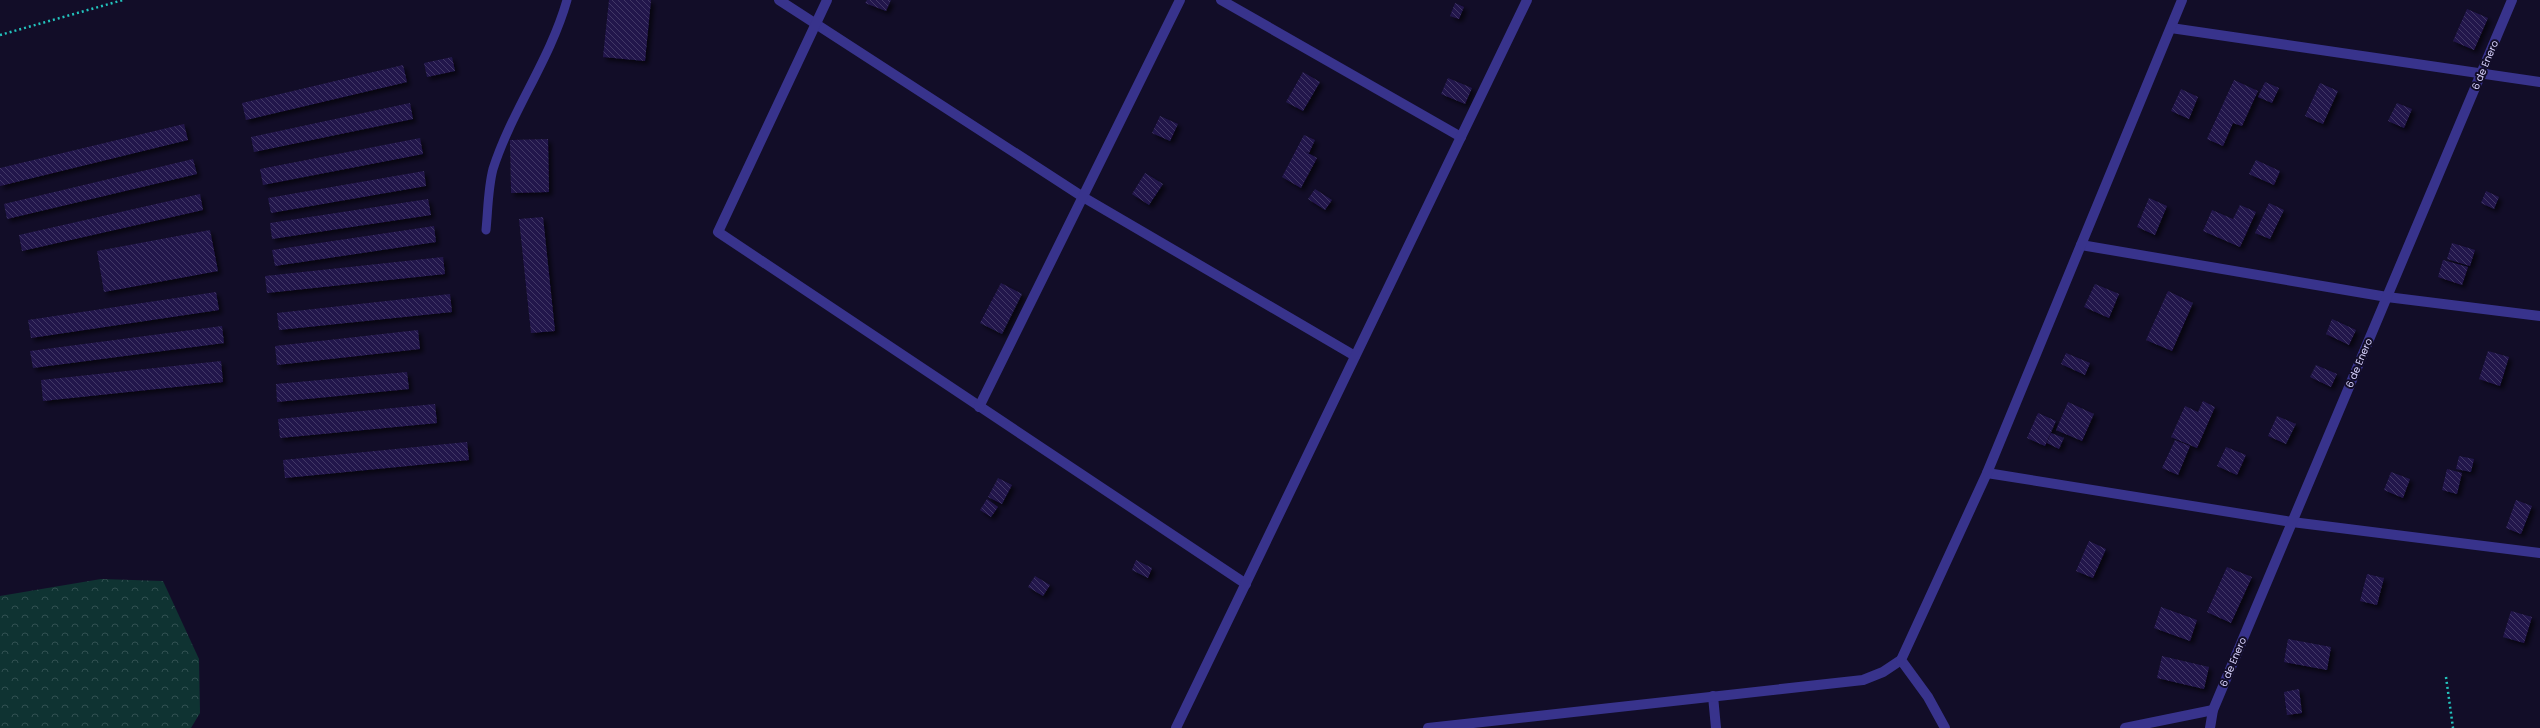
<svg xmlns="http://www.w3.org/2000/svg" width="2540" height="728" viewBox="0 0 2540 728" font-family="Poppins,sans-serif">
	<style>
		.forest { fill: url(#forest-crowns) }
		.building { fill: url(#building-back-hatch); filter: url(#shadow) }
		.lines { fill: none; stroke-linecap: round; stroke-linejoin: round }
		.path { stroke: #23c4be; stroke-width: 2.5; stroke-dasharray: 2 3; stroke-linecap: butt }
		.lane { stroke: #38338c; stroke-width: 9 }
		.street { stroke: #38338c; stroke-width: 10 }
		.labels { text-anchor: middle; dominant-baseline: central; stroke-width: 4; stroke-linejoin: round; paint-order: stroke }
		.street-label { font-size: 10px; fill: #dad4ff; stroke: #120d28 }
	</style>
	<defs>
		<pattern id="forest-crowns" width="20" height="18" patternUnits="userSpaceOnUse"><rect width="20" height="18" fill="#0f3332"/><path d="M2 6a3 3 0 1 1 6 0M12 15a3 3 0 1 1 6 0" fill="none" stroke="#315051"/></pattern>
		<pattern id="building-back-hatch" width="6" height="6" patternUnits="userSpaceOnUse"><rect width="6" height="6" fill="#23174b"/><path d="M-1 5l2 2M0 0l6 6M5-1l2 2" fill="none" stroke="#423866"/></pattern>
		<filter id="shadow"><feDropShadow dx="3.5" dy="3.5" stdDeviation="2" flood-color="#0009"/></filter>
	</defs>
	<rect width="100%" height="100%" fill="#120d28"/>
	<path class="forest" d="M101 579 163 581 199 659 200 713 191 728H0V596Z"/>
	<g class="building">
		<path d="M609 0H651L645 61 603 57Z"/>
		<path d="M867 0H891L886 11 865 3Z"/>
		<path d="M1455 3 1464 7 1459 19 1450 16Z"/>
		<path d="M2467 9 2488 18 2474 50 2453 41Z"/>
		<path d="M452 57 455 71 427 77 424 63Z"/>
		<path d="M403 65 407 82 246 120 242 103Z"/>
		<path d="M1303 72 1320 82 1303 111 1286 102Z"/>
		<path d="M1448 78 1472 88 1465 104 1441 94Z"/>
		<path d="M2234 80 2258 91 2242 126 2233 123 2223 146 2207 139Z"/>
		<path d="M2265 82 2279 88 2272 103 2258 97Z"/>
		<path d="M2320 83 2338 91 2323 124 2305 116Z"/>
		<path d="M2181 89 2198 97 2189 119 2171 111Z"/>
		<path d="M410 103 413 119 254 152 251 137Z"/>
		<path d="M2397 103 2412 109 2404 128 2388 121Z"/>
		<path d="M1160 116 1178 124 1170 141 1152 133Z"/>
		<path d="M184 124 188 140 0 186V168Z"/>
		<path d="M1304 135 1315 140 1309 153 1304 151 1317 158 1301 188 1282 177Z"/>
		<path d="M420 138 423 154 263 185 260 169Z"/>
		<path d="M548 139 549 192 511 193 510 140Z"/>
		<path d="M193 159 197 174 7 219 4 204Z"/>
		<path d="M2256 160 2280 171 2274 185 2249 174Z"/>
		<path d="M424 171 426 186 271 213 268 198Z"/>
		<path d="M1145 173 1163 184 1149 205 1132 194Z"/>
		<path d="M1315 189 1332 200 1325 210 1308 199Z"/>
		<path d="M2486 191 2499 197 2494 209 2481 203Z"/>
		<path d="M200 194 203 210 22 251 19 235Z"/>
		<path d="M2149 198 2167 206 2155 235 2137 227Z"/>
		<path d="M428 199 431 215 272 239 270 223Z"/>
		<path d="M2269 203 2284 210 2270 239 2255 233Z"/>
		<path d="M2240 205 2256 212 2240 247 2203 231 2212 210 2233 219Z"/>
		<path d="M543 217 555 331 531 333 519 219Z"/>
		<path d="M434 226 436 242 275 266 272 250Z"/>
		<path d="M210 230 218 271 104 292 97 251Z"/>
		<path d="M2452 243 2475 250 2470 266 2447 259Z"/>
		<path d="M443 257 445 274 267 293 265 276Z"/>
		<path d="M2443 260 2468 267 2462 285 2438 277Z"/>
		<path d="M1001 283 1022 294 1002 334 980 323Z"/>
		<path d="M2095 284 2119 294 2109 318 2084 307Z"/>
		<path d="M2168 291 2193 303 2172 351 2146 340Z"/>
		<path d="M216 292 219 310 31 338 28 320Z"/>
		<path d="M450 294 452 312 279 330 277 313Z"/>
		<path d="M2332 319 2356 330 2349 345 2326 334Z"/>
		<path d="M222 326 224 343 33 368 30 351Z"/>
		<path d="M418 330 420 349 277 365 275 346Z"/>
		<path d="M2488 351 2509 357 2500 386 2479 379Z"/>
		<path d="M2066 353 2090 363 2085 375 2061 364Z"/>
		<path d="M221 361 223 382 43 401 41 380Z"/>
		<path d="M2316 365 2337 374 2331 387 2310 377Z"/>
		<path d="M407 372 409 389 277 402 276 384Z"/>
		<path d="M2203 401 2215 407 2197 448 2171 437 2185 406 2198 412Z"/>
		<path d="M2068 402 2094 414 2082 441 2056 430Z"/>
		<path d="M435 404 437 423 280 438 278 419Z"/>
		<path d="M2038 413 2056 421 2045 446 2027 438Z"/>
		<path d="M2277 416 2296 424 2286 444 2268 436Z"/>
		<path d="M2051 433 2064 438 2059 449 2047 443Z"/>
		<path d="M2175 440 2190 446 2178 475 2162 468Z"/>
		<path d="M467 442 469 460 285 478 283 460Z"/>
		<path d="M2226 447 2246 455 2237 475 2217 466Z"/>
		<path d="M2459 456 2474 459 2471 472 2456 469Z"/>
		<path d="M2447 469 2462 473 2457 494 2442 490Z"/>
		<path d="M2391 472 2410 479 2403 498 2384 490Z"/>
		<path d="M998 478 1012 485 1002 504 988 497Z"/>
		<path d="M987 499 998 507 991 517 980 510Z"/>
		<path d="M2516 500 2532 506 2521 534 2506 528Z"/>
		<path d="M2089 541 2106 549 2093 578 2076 571Z"/>
		<path d="M1136 560 1152 568 1148 578 1132 570Z"/>
		<path d="M2227 567 2252 577 2231 623 2207 612Z"/>
		<path d="M2367 574 2384 578 2377 605 2360 601Z"/>
		<path d="M1035 576 1050 585 1043 596 1028 587Z"/>
		<path d="M2161 607 2197 620 2190 641 2154 628Z"/>
		<path d="M2511 611 2532 617 2524 643 2503 637Z"/>
		<path d="M2288 639 2331 647 2327 670 2284 662Z"/>
		<path d="M2162 656 2209 667 2204 689 2157 678Z"/>
		<path d="M2299 689 2302 713 2287 715 2284 692Z"/>
	</g>
	<g class="lines">
		<g class="path">
			<path d="M0 35 123 0"/>
			<path d="M2446 677 2453 728"/>
		</g>
		<path class="lane" d="M486 230C488 210 488 188 493 169 512 110 550 60 567 0"/>
		<g class="street">
			<path d="M779 0 1083 197 1355 356"/>
			<path d="M827 0 718 232 1246 584"/>
			<path d="M1221 0 1461 137"/>
			<path d="M2171 28 2540 82"/>
			<path d="M2081 245 2387 297 2540 316"/>
			<path d="M979 407 1180 0"/>
			<path d="M1987 473 2292 522 2540 553"/>
			<path d="M1713 696 1716 728"/>
			<path d="M1176 728 1527 0"/>
			<path d="M1428 728 1863 680 1883 672 1901 660"/>
			<path d="M1945 728 1928 697 1901 660 1987 473 2182 0"/>
			<path d="M2125 728 2213 710"/>
			<path d="M2210 728 2213 710 2512 0"/>
		</g>
	</g>
	<g class="labels">
		<g class="street-label">
			<text transform="translate(2485 65) rotate(-67)">6 de Enero</text>
			<text transform="translate(2359 363) rotate(-67)">6 de Enero</text>
			<text transform="translate(2233 662) rotate(-67)">6 de Enero</text>
		</g>
	</g>
</svg>
